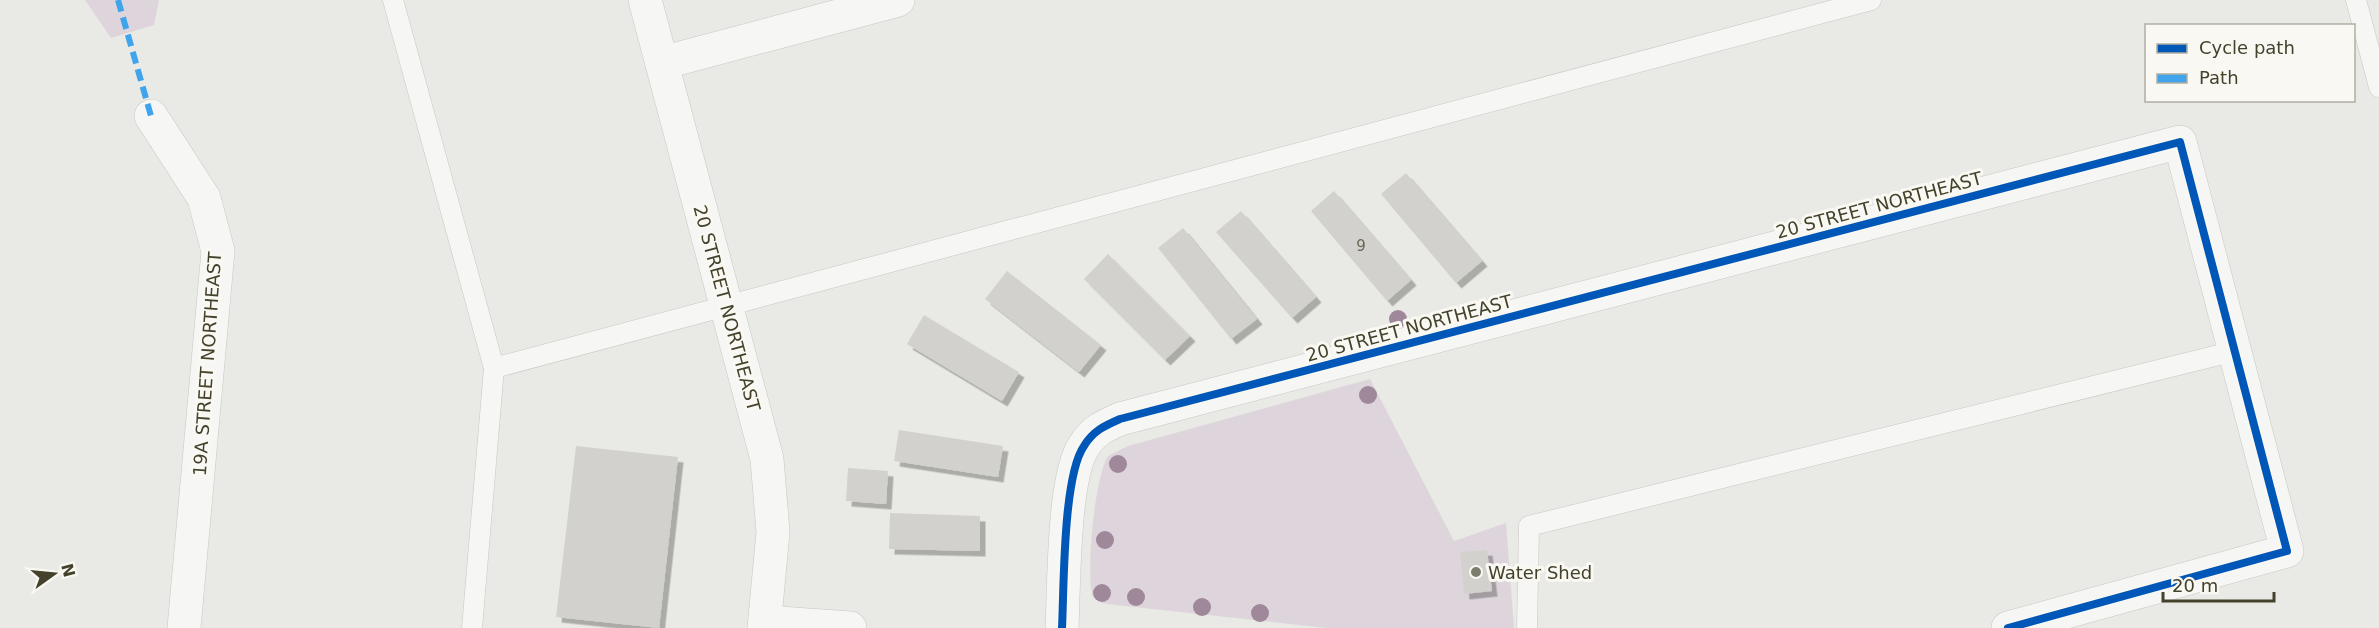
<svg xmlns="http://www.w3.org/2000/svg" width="2379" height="628" viewBox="0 0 2379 628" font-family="'DejaVu Sans',sans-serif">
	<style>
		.green { fill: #ded5dc }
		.building { fill: #d2d1cd; filter: url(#shadow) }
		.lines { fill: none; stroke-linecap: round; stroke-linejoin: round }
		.service-casing { stroke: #c7c7c3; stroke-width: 21 }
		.minor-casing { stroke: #c7c7c3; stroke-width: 34 }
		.tertiary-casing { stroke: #c7c7c3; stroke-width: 34 }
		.service { stroke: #f6f6f4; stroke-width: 20 }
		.minor { stroke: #f6f6f4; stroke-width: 33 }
		.tertiary { stroke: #f6f6f4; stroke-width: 33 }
		.quiet { stroke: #3fa4eb; stroke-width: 6; stroke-dasharray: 12 6; stroke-linecap: butt }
		.cycleway-casing { stroke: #f9f8f3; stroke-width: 11 }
		.cycleway { stroke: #0057b8; stroke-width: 8 }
		.tree { fill: #9e889a }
		.poi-dot { fill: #7e7c6c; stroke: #f9f8f3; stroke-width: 2 }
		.labels { text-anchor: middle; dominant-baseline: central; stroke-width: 6; stroke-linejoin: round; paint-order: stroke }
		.number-label { font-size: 15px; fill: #686654 }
		.street-label { font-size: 18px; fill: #44422b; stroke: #f9f8f3 }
		.poi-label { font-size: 18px; fill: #44422b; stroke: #f9f8f3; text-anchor: start }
	</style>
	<defs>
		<filter id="shadow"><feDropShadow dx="5.5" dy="5.5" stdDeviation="0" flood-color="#0004"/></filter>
	</defs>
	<rect width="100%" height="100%" fill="#e9e9e5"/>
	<g class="green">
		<path d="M85 0H159L154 25 111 38Z"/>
		<path d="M1370 379 1454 541 1506 523 1514 628H1326L1116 605 1102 603 1093 597C1085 573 1095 477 1108 456L1128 446Z"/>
	</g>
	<g class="building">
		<path d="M1406 173 1482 261 1456 283 1381 194Z"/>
		<path d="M1334 191 1411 280 1387 301 1311 211Z"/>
		<path d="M1241 211 1316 297 1292 318 1216 232Z"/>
		<path d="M1183 228 1257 319 1231 339 1158 248Z"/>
		<path d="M1108 254 1190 336 1165 360 1084 279Z"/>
		<path d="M1007 271 1101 345 1079 372 985 299Z"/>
		<path d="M924 315 1019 372 1002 401 907 344Z"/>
		<path d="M899 430 1003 446 998 477 894 461Z"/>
		<path d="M576 446 678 457 659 628 556 617Z"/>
		<path d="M848 468 888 471 886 504 846 501Z"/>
		<path d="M890 513 980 516V551L889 549Z"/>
		<path d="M1487 550 1492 591 1464 594 1460 552Z"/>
	</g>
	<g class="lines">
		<defs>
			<g id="service">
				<path d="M393 0 494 368 472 628"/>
				<path d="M2356 0 2379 87"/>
				<path d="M494 368 1871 0"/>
				<path d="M1527 628 1529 526 2235 351"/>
			</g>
			<g id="minor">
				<path d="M662 63 898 0"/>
				<path d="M151 116 204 198 218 251 184 628"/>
				<path d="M765 622 850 628"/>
				<path d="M1062 628C1064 587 1063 476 1084 446 1093 431 1104 426 1120 419L2180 142 2287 551 2008 628"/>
			</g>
			<path id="tertiary" d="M645 0 767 459 773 532 764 628"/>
		</defs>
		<use href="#service" class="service-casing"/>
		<use href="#minor" class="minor-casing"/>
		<use href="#tertiary" class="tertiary-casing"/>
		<use href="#service" class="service"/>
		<use href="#minor" class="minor"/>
		<use href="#tertiary" class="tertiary"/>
		<path class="quiet" d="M118 0 151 116"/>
		<defs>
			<path id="cycleway" d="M1062 628C1064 587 1063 476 1084 446 1093 431 1104 426 1120 419L2180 142 2287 551 2008 628"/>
		</defs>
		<use href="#cycleway" class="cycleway-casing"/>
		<use href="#cycleway" class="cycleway"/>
	</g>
	<g class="tree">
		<circle cx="1398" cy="319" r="9"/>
		<circle cx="1368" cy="395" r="9"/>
		<circle cx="1118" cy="464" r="9"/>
		<circle cx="1105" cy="540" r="9"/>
		<circle cx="1102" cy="593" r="9"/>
		<circle cx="1136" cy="597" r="9"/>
		<circle cx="1202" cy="607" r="9"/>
		<circle cx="1260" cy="613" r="9"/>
	</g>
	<circle class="poi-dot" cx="1476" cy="572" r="6"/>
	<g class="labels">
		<g class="number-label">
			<text x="1361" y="246">9</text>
		</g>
		<g class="street-label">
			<text transform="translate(1879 205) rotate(-15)">20 STREET NORTHEAST</text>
			<text transform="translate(727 308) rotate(75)">20 STREET NORTHEAST</text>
			<text transform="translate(1409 328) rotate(-15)">20 STREET NORTHEAST</text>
			<text transform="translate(207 364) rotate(-86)">19A STREET NORTHEAST</text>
		</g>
		<g class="poi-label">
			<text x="1488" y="572">Water Shed</text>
		</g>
	</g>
	<rect x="2145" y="24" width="210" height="78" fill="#f9f8f3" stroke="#b1afa3" stroke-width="1.5"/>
	<rect x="2157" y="44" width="30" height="9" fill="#0057b8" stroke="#b1afa3" stroke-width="1.5"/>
	<text x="2199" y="54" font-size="18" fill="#44422b">Cycle path</text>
	<rect x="2157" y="74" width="30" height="9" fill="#3fa4eb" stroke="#b1afa3" stroke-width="1.5"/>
	<text x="2199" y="84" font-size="18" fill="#44422b">Path</text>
	<g transform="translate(54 574) rotate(75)" stroke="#f9f8f3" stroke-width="4.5" paint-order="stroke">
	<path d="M0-4.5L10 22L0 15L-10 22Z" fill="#44422b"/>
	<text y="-9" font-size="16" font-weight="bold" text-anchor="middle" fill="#44422b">N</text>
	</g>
	<path d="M2163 592v9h111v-9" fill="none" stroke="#44422b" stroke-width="3"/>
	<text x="2172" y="592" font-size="18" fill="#44422b" stroke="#f9f8f3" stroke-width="4.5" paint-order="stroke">20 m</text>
</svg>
